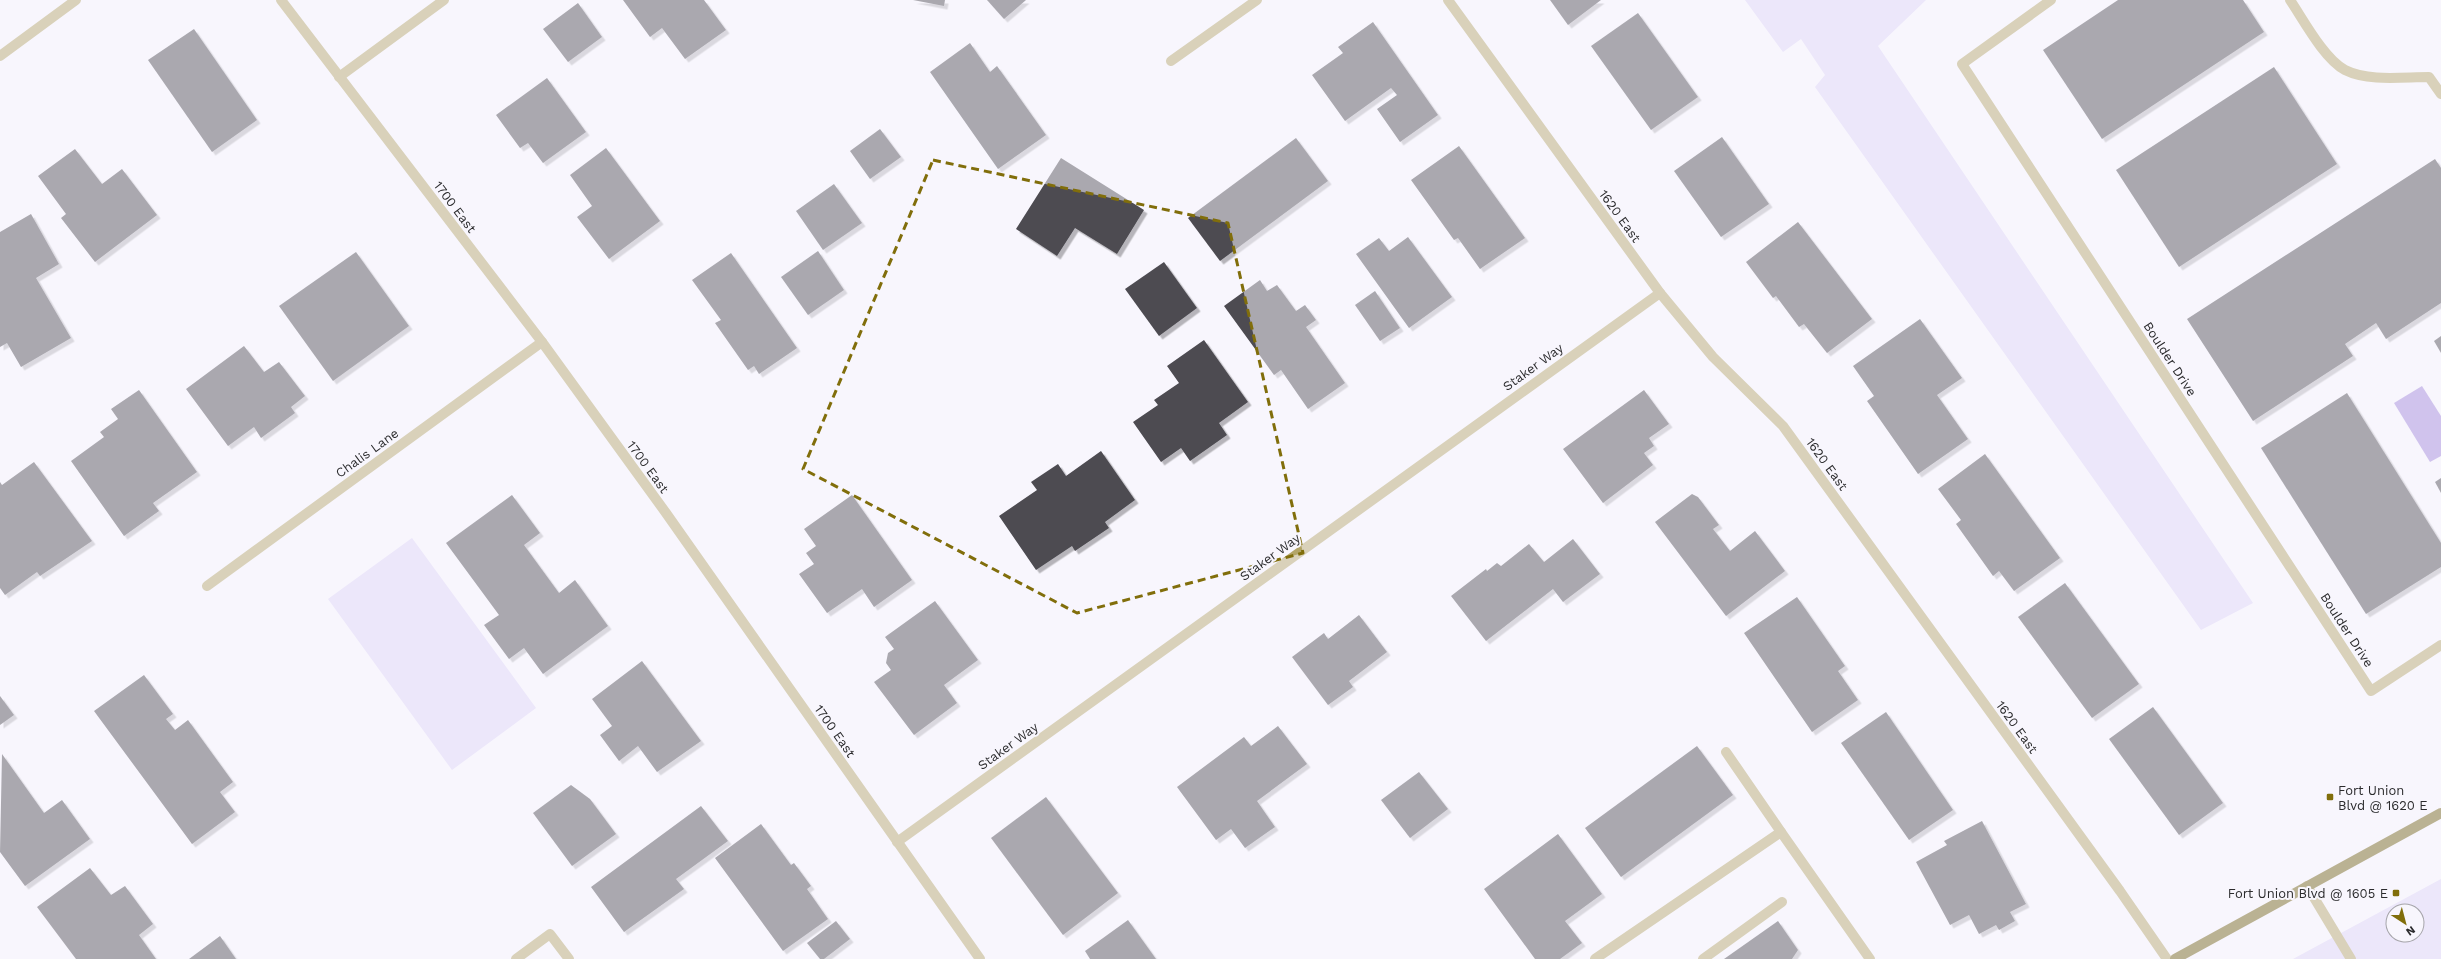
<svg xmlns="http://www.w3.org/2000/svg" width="2441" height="959" viewBox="0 0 2441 959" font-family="'Work Sans',sans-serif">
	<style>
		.green { fill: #ddd4f6; fill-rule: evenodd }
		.water { fill: #a186d9 }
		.building { fill: #4d4b51; filter: url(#shadow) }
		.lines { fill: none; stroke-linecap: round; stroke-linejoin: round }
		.service { stroke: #b3a568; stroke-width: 10 }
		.minor { stroke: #b3a568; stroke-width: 10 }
		.primary { stroke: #706013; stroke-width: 10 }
		.marked { fill: none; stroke: #816e0b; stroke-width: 3; stroke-dasharray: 8 5; stroke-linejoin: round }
		.poi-dot { fill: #816e0b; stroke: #f8f6fd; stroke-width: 1.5 }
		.labels { text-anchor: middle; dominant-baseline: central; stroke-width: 4; stroke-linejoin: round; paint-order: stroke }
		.street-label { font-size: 13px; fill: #2b2b2d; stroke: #f8f6fd }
		.poi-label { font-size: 13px; fill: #2b2b2d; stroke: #f8f6fd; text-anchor: start }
	</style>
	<defs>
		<filter id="shadow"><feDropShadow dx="3.5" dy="3.5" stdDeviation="0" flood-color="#0004"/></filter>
	</defs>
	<rect width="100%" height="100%" fill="#f8f6fd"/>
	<g class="green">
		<path d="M1745 0H1926L1878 46 2253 603 2201 630 1815 87 1825 75 1801 39 1783 52Z"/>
		<path d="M412 538 536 708 452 770 328 599Z"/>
		<path d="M2441 879V959H2293ZM2393 911H2417V935H2393Z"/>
	</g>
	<path class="water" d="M2422 386 2441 416V456L2430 462 2394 403Z"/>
	<g class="building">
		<path d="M623 0H704L726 30 685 59 662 28 650 37Z"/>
		<path d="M913 0H945L944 6Z"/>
		<path d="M987 0H1026L1004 19Z"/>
		<path d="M1550 0H1601L1568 25Z"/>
		<path d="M2118 0H2243L2264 32 2102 139 2043 50Z"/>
		<path d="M578 3 602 37 568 62 543 29Z"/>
		<path d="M1638 13 1698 97 1651 130 1591 46Z"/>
		<path d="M1373 22 1438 115 1400 142 1377 109 1397 95 1391 88 1345 121 1312 75 1343 53 1338 47Z"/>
		<path d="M194 29 257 120 212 152 148 60Z"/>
		<path d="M970 43 990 72 997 66 1046 135 998 169 930 72Z"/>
		<path d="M2274 67 2337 164 2179 267 2116 170Z"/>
		<path d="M547 78 586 132 543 163 528 143 520 148 496 115Z"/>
		<path d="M880 129 901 157 870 179 850 151Z"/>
		<path d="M1722 137 1769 204 1721 237 1674 171Z"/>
		<path d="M1296 138 1328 181 1220 261 1188 218Z"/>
		<path d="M1459 146 1525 238 1480 269 1458 238 1454 240 1411 180Z"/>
		<path d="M606 148 660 221 609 259 577 217 592 206 570 175Z"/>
		<path d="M75 149 102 184 122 169 157 215 95 262 61 218 66 214 38 176Z"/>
		<path d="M1061 158 1144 210 1117 254 1075 228 1057 256 1016 229Z"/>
		<path d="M2435 159 2441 168V303L2386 339 2376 323 2345 344 2353 356 2253 421 2187 319Z"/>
		<path d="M834 184 862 223 823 250 796 211Z"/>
		<path d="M31 214 59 264 36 278 71 338 21 367 7 343 0 347V232Z"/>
		<path d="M1798 222 1872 319 1827 353 1804 324 1799 327 1776 296 1773 298 1746 262Z"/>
		<path d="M1408 237 1452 297 1409 328 1356 254 1379 238 1389 251Z"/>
		<path d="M818 251 844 290 808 315 781 277Z"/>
		<path d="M356 252 409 326 333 381 279 306Z"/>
		<path d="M731 253 797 348 759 374 754 366 748 370 715 323 721 320 692 280Z"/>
		<path d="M1164 262 1197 308 1159 336 1125 289Z"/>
		<path d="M1260 280 1267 291 1277 285 1296 311 1305 305 1316 320 1306 327 1345 383 1308 409 1281 370 1274 375 1224 306Z"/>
		<path d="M1375 291 1400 328 1380 341 1355 305Z"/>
		<path d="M1920 319 1962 378 1937 395 1968 439 1918 474 1867 401 1874 396 1853 366Z"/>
		<path d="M2441 336V353L2434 341Z"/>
		<path d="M1204 340 1248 402 1219 423 1227 435 1190 461 1181 448 1161 462 1133 422 1158 405 1154 400 1179 383 1167 366Z"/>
		<path d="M244 346 264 372 279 362 305 396 291 407 295 413 261 438 254 427 228 446 186 389Z"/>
		<path d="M139 390 197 472 153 503 159 511 124 536 71 461 104 437 100 432 118 419 111 409Z"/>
		<path d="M1644 390 1669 424 1649 438 1654 446 1644 453 1653 465 1603 503 1563 449Z"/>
		<path d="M2347 393 2441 543V567L2366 614 2261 448Z"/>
		<path d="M1101 451 1135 500 1105 522 1109 528 1075 551 1072 546 1036 570 999 516 1037 490 1031 482 1058 464 1066 476Z"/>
		<path d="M1985 454 2060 558 2014 591 1999 571 1993 576 1956 524 1961 520 1938 489Z"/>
		<path d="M34 462 92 541 40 576 37 572 5 595 0 588V482L2 485Z"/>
		<path d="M2441 478V493L2435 482Z"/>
		<path d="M1692 494 1698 497 1719 525 1713 529 1730 551 1755 531 1785 571 1726 616 1655 522Z"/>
		<path d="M512 495 540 533 524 545 559 593 575 580 608 626 543 674 524 648 509 659 484 625 499 615 446 543Z"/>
		<path d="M852 495 912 580 874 607 862 589 827 613 799 574 814 564 806 553 816 546 804 529Z"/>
		<path d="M1573 539 1600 574 1563 602 1553 589 1486 641 1451 596 1486 569 1487 571 1497 563 1501 566 1529 544 1544 562Z"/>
		<path d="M2065 583 2139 684 2092 718 2018 617Z"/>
		<path d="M1797 597 1845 666 1838 671 1858 700 1812 732 1744 633Z"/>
		<path d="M935 601 978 660 944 685 957 703 914 735 874 682 891 670 886 663 888 653 894 649 885 637Z"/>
		<path d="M1359 615 1387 652 1349 681 1353 687 1328 705 1292 657 1324 633 1328 639Z"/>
		<path d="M642 661 701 741 657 772 638 746 619 761 600 735 612 726 592 699Z"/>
		<path d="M144 675 173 714 166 719 175 730 188 720 233 782 220 792 235 812 192 844 94 711Z"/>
		<path d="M0 696 14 715 0 725Z"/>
		<path d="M2153 707 2223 803 2179 835 2109 739Z"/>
		<path d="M1886 712 1953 810 1909 840 1841 743Z"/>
		<path d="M1278 726 1307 764 1257 801 1275 827 1245 848 1231 829 1216 840 1177 787 1244 737 1251 746Z"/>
		<path d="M1697 746 1733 795 1621 877 1585 828Z"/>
		<path d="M2 754 44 813 62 800 90 839 25 886 0 852Z"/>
		<path d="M1419 772 1448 809 1410 838 1381 800Z"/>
		<path d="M571 785 590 799 616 834 572 866 533 813Z"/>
		<path d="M1046 797 1118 893 1063 935 991 838Z"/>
		<path d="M701 806 728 841 676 879 684 889 624 932 591 887Z"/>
		<path d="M1982 821 2026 904 2010 912 2015 921 1999 930 1996 925 1979 934 1969 915 1950 925 1916 862 1947 845 1944 841Z"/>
		<path d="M761 824 791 865 794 863 811 886 807 889 828 919 783 951 715 858Z"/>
		<path d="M1558 834 1602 894 1565 921 1582 943 1560 959H1535L1484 889Z"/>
		<path d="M90 868 111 895 125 886 153 924 139 935 156 959H76L37 907Z"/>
		<path d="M1128 920 1156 959H1090L1085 951Z"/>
		<path d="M836 921 850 939 824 959H820L807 943Z"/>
		<path d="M1778 921 1798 950 1792 959H1724Z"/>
		<path d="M220 936 236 959H189Z"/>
	</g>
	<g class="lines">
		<g class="service">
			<path d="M1726 752 1781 832"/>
			<path d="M2307 886 2351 959"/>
			<path d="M516 959 550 934 569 959"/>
			<path d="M1595 959 1781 832 1870 959"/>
			<path d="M1703 959 1782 902"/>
		</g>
		<g class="minor">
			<path d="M281 0 542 342 666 513 980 959"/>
			<path d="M1448 0 1660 293 1713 357 1783 426 2120 891 2167 959"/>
			<path d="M2051 0 1962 64 2371 691 2441 645"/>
			<path d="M2290 0C2303 19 2324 59 2345 70 2369 82 2403 77 2429 77L2441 94"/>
			<path d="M0 56 76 0"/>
			<path d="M1171 61 1257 0"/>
			<path d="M339 77 444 0"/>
			<path d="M207 586 542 342"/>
			<path d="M897 842 1660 293"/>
		</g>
		<path class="primary" d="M2175 959 2441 813"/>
	</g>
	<path d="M0 0H2441V959H0ZM933 160 1228 223 1303 553 1077 613 803 469Z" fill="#f8f6fd" fill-opacity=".55" fill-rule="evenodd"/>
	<path class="marked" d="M933 160 1228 223 1303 553 1077 613 803 469Z"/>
	<g class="poi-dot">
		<rect x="2326" y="793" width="8" height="8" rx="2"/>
		<rect x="2392" y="889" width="8" height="8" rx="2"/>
	</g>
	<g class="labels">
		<g class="street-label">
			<text transform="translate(455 207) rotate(53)">1700 East</text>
			<text transform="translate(1620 216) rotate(54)">1620 East</text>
			<text transform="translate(2170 359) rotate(57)">Boulder Drive</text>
			<text transform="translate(1533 367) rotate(-36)">Staker Way</text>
			<text transform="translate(367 453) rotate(-36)">Chalis Lane</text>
			<text transform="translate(1827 464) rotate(54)">1620 East</text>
			<text transform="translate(648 467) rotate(54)">1700 East</text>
			<text transform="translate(1270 557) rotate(-36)">Staker Way</text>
			<text transform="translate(2347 630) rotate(57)">Boulder Drive</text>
			<text transform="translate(2017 727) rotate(54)">1620 East</text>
			<text transform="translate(835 731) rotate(55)">1700 East</text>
			<text transform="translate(1008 746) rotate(-36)">Staker Way</text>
		</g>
		<g class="poi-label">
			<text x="2338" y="790">Fort Union<tspan x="2338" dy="15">Blvd @ 1620 E</tspan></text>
			<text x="2388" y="893" text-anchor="end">Fort Union Blvd @ 1605 E</text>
		</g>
	</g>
	<g transform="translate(2405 923) rotate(144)"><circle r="19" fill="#f8f6fd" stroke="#a6a5aa"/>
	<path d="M0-3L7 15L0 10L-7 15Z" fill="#816e0b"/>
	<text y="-6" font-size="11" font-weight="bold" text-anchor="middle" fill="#2b2b2d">N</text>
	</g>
</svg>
